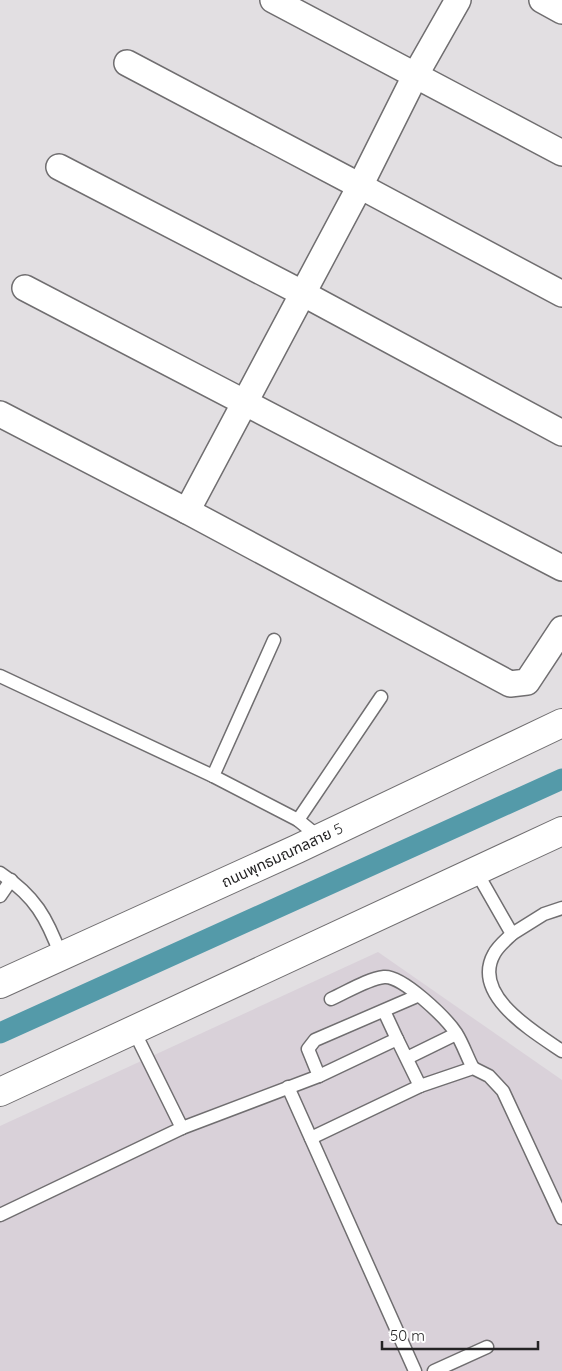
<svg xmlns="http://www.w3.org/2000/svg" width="562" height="1371" viewBox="0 0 562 1371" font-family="Quicksand,'Noto Sans Thai',sans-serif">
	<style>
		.built { fill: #d9d1d9 }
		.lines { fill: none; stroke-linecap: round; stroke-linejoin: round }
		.canal { stroke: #549aa9; stroke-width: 21 }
		.lane-casing { stroke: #706e70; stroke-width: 15 }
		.street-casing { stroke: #706e70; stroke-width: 28 }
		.secondary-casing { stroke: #706e70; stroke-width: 30 }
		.lane { stroke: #fff; stroke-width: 12 }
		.street { stroke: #fff; stroke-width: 25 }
		.secondary { stroke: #fff; stroke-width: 28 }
		.labels { text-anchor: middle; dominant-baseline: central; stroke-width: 4; stroke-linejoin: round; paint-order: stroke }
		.street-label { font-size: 15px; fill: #242324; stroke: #fff }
	</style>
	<rect width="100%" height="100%" fill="#e2dfe2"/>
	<path class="built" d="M378 952 562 1080V1371H0V1126Z"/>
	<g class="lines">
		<path class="canal" d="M0 1033 562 779"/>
		<defs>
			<g id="lane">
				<path d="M0 676 213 776 298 820 320 838"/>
				<path d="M213 776 274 640"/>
				<path d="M298 820 381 697"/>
				<path d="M476 871 512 934C506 940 498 946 494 954 471 995 534 1032 562 1051"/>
				<path d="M0 873C35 896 47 918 61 956"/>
				<path d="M0 896 11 880"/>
				<path d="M512 934 544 914 562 908"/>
				<path d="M331 999C347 992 367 979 384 977 402 975 446 1018 456 1033 463 1044 467 1057 473 1068"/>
				<path d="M384 1011 397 1039"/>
				<path d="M134 1031 182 1128 319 1076 397 1039 420 1086"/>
				<path d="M407 1058 456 1034"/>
				<path d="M319 1076 308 1049 315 1040 417 996"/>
				<path d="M288 1087 415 1371"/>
				<path d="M311 1138 420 1086 473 1068 489 1076 503 1091 562 1218"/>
				<path d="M0 1215 182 1128"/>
				<path d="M434 1371 487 1347"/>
			</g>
			<g id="street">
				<path d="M273 0 562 153"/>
				<path d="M458 0 416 74 360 186 562 294"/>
				<path d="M542 0 562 11"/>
				<path d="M127 63 360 186 187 511 510 684 527 682 562 629"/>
				<path d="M59 167 304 294 562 433"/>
				<path d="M25 288 562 568"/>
				<path d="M0 414 187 511"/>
			</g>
			<g id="secondary">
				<path d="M0 984 297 849 562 723"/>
				<path d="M0 1092 562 831"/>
			</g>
		</defs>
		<use href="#lane" class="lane-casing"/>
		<use href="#street" class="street-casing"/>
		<use href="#secondary" class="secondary-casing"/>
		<use href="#lane" class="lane"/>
		<use href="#street" class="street"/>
		<use href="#secondary" class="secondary"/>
	</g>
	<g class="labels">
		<g class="street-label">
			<text transform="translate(282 855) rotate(-25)">ถนนพุทธมณฑลสาย 5</text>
		</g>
	</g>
	<path d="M382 1341v8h156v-8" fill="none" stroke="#242324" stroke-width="2.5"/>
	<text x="390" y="1341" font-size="15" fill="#242324" stroke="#ffffff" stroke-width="4" paint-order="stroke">50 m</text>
</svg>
